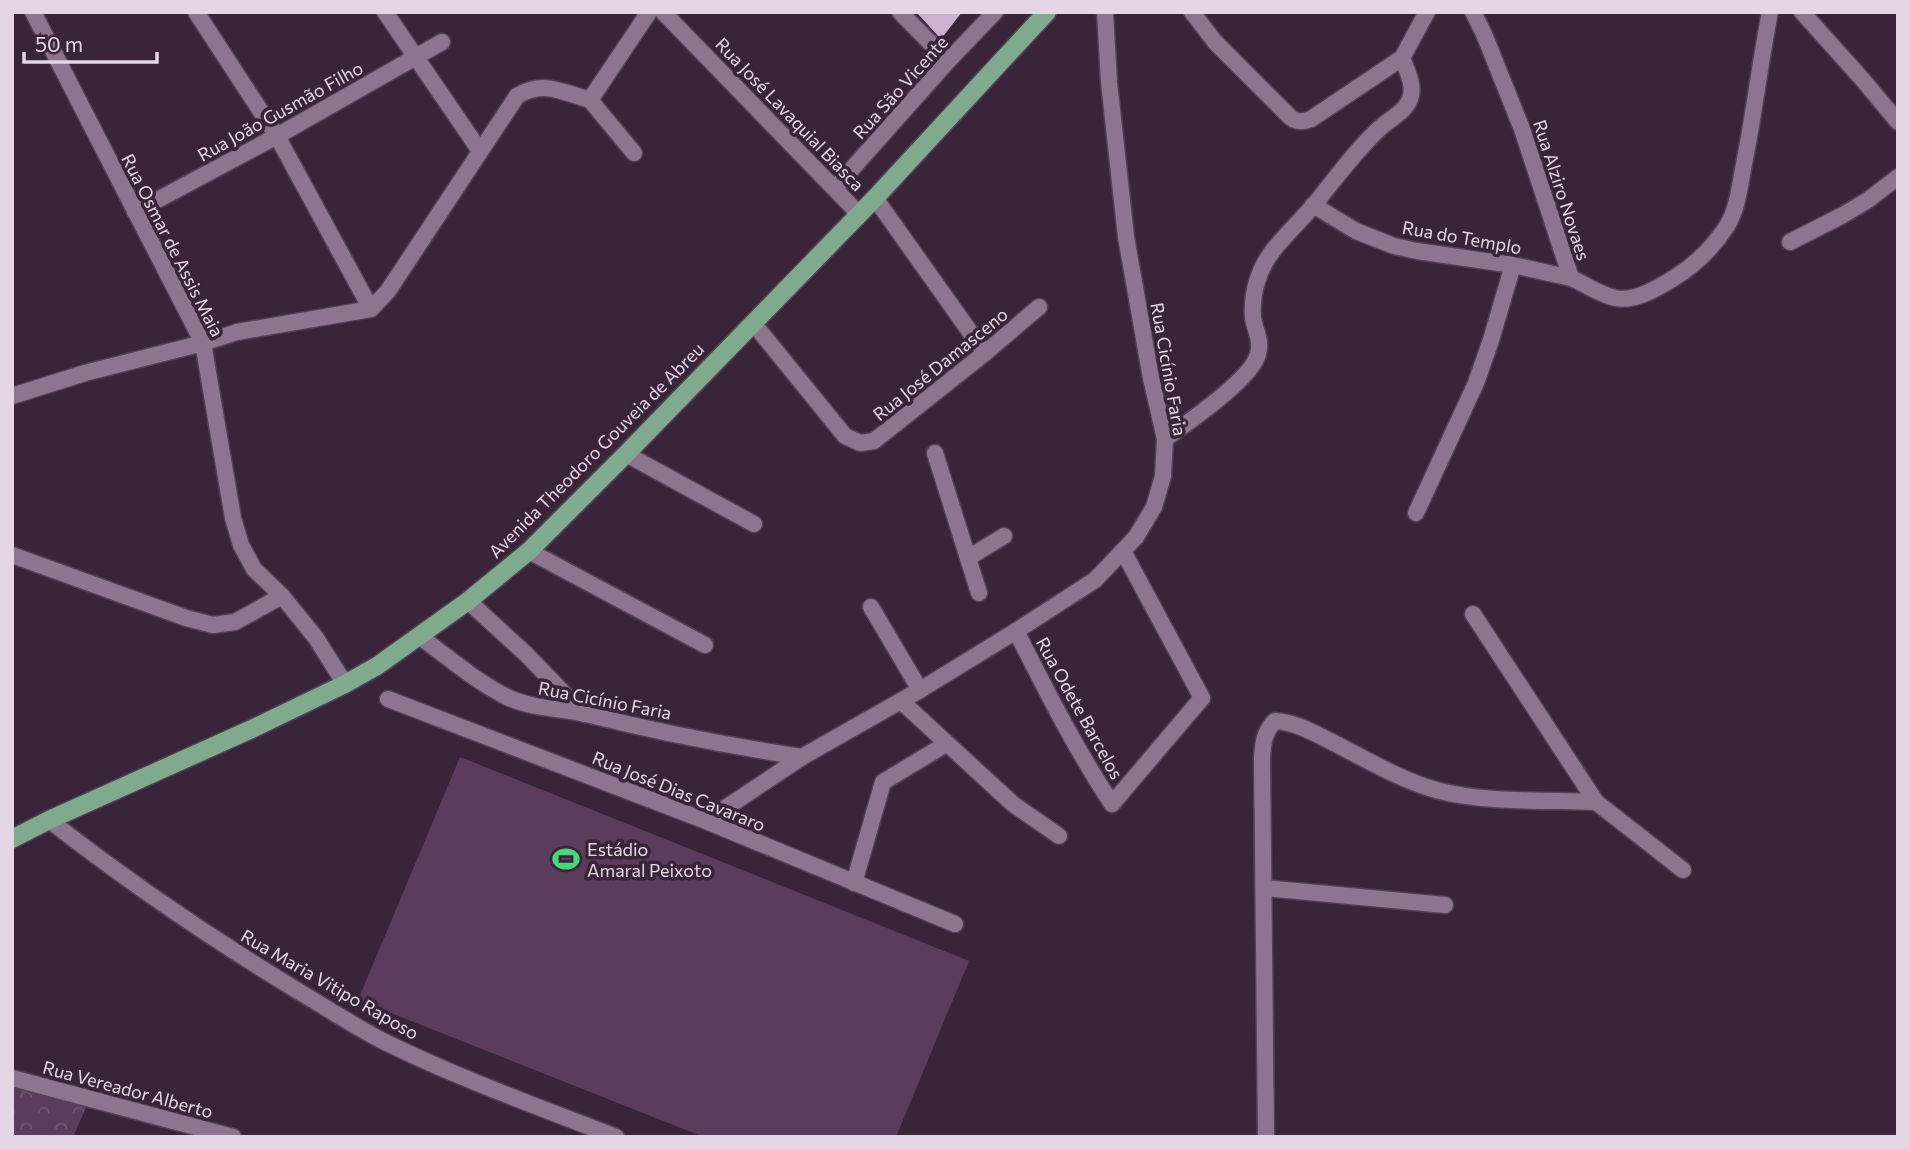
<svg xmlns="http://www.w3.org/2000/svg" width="1910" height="1149" viewBox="0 0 1910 1149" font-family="Commissioner,sans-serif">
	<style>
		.park { fill: url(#park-crowns) }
		.pitch { fill: #5b3c5d }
		.building { fill: #ccb2ce }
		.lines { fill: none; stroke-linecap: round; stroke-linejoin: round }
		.street-casing { stroke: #524154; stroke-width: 19 }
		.primary-casing { stroke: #524154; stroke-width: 21 }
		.street { stroke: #8d758f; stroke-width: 16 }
		.primary { stroke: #7faa8e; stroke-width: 18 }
		.labels { text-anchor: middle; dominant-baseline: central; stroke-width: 7; stroke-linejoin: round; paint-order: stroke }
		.street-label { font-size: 18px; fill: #e4d6e5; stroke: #39243a }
		.poi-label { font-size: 18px; fill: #e4d6e5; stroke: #39243a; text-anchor: start }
	</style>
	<defs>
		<pattern id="park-crowns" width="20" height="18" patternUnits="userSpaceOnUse" patternTransform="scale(1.75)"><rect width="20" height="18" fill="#5b3c5d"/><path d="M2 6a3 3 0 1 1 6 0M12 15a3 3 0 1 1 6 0" fill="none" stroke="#725774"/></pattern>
	</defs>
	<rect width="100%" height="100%" fill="#39243a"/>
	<path class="park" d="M12 1084 88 1103 73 1137H12Z"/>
	<path class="pitch" d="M460 757 969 961 896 1137H704L358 1000Z"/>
	<path class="building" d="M916 12H962L941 39Z"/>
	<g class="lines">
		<defs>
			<g id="street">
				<path d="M33 12 203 343 233 518 241 545 254 569 282 596 316 638 345 684"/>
				<path d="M196 12 277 136 371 309"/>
				<path d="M385 12 480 151"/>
				<path d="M663 12 859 214"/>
				<path d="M900 12 948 61"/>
				<path d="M1192 12 1215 42 1287 114C1294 122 1301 123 1311 119L1402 58 1427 12"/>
				<path d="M1473 12 1484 34 1522 129 1571 278C1585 284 1600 295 1615 298 1636 302 1657 288 1674 278 1695 265 1714 246 1727 226 1738 208 1740 184 1744 164 1754 114 1760 63 1770 12"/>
				<path d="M1802 12 1863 80 1898 122"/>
				<path d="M590 100 649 12"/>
				<path d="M590 100 634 153"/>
				<path d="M835 188 948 61 995 12"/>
				<path d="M875 198 985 353"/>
				<path d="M1313 205 1356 231 1394 246 1417 251 1513 265 1571 278"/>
				<path d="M135 212 277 136 442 42"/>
				<path d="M1790 242 1843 215 1868 200 1898 177"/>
				<path d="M754 324 845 436 860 443 874 441 985 353 1039 307"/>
				<path d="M12 396 85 373 203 343 237 332 371 309 388 291 517 96C544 80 562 92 590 100"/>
				<path d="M1165 439C1187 423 1252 379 1258 354 1262 341 1255 330 1253 318 1251 293 1259 267 1275 248 1287 233 1301 220 1314 205 1335 179 1355 151 1380 128 1390 119 1405 112 1410 99 1415 85 1407 71 1402 58"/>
				<path d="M935 453 979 593"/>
				<path d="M626 454 754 524"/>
				<path d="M1416 513 1476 383 1491 340 1513 265"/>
				<path d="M529 551 705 645"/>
				<path d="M12 555 186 618 213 625 235 622 282 596"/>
				<path d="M968 558 1004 536"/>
				<path d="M468 601 526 654 584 714"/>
				<path d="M871 607 920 690"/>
				<path d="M1473 614 1596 802 1683 870"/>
				<path d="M1016 631C1046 690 1075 748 1112 804L1202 698 1123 551"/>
				<path d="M419 636C448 657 475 681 507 697 532 709 560 708 586 714 657 732 730 746 802 757"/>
				<path d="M388 699 706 821 955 924"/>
				<path d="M901 701 1013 804 1059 836"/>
				<path d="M49 820C131 884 218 943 308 997 333 1012 359 1029 385 1042 460 1079 539 1107 616 1137"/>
				<path d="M706 821 802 757 920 690 1016 631 1095 580 1136 537 1154 507 1163 476 1165 439 1151 378 1126 237 1109 82 1105 12"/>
				<path d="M854 883 883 782 946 744"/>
				<path d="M1265 888 1445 905"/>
				<path d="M12 1078 233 1137"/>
				<path d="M1266 1137 1262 758C1263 743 1264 732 1275 721 1296 722 1316 734 1334 743 1367 760 1401 780 1436 790 1482 803 1548 800 1596 802"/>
			</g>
			<path id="primary" d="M12 839 49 820 254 728 345 684 377 666 468 601 529 551 626 454 875 198 1047 12"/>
		</defs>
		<use href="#street" class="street-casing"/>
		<use href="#primary" class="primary-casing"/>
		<use href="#street" class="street"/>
		<use href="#primary" class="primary"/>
	</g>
	<defs>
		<symbol id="stadium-bare" viewBox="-9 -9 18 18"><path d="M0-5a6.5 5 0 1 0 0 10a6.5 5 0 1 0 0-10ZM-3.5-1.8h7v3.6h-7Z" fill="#47d779" stroke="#39243a" stroke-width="2.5" paint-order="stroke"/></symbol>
	</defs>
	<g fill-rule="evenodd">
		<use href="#stadium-bare" x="547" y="840" width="38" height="38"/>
	</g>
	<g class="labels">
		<g class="street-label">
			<text transform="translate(900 87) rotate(-48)">Rua São Vicente</text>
			<text transform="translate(280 111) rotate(-29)">Rua João Gusmão Filho</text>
			<text transform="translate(790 114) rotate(46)">Rua José Lavaquial Biasca</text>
			<text transform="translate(1562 190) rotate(72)">Rua Alziro Novaes</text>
			<text transform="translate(1462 237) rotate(10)">Rua do Templo</text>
			<text transform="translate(173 245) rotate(63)">Rua Osmar de Assis Maia</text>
			<text transform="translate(940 364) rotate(-39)">Rua José Damasceno</text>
			<text transform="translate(1169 369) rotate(80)">Rua Cicínio Faria</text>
			<text transform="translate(596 450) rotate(-45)">Avenida Theodoro Gouveia de Abreu</text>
			<text transform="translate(605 700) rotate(11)">Rua Cicínio Faria</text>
			<text transform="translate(1080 708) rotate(61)">Rua Odete Barcelos</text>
			<text transform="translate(679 791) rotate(22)">Rua José Dias Cavararo</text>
			<text transform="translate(330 984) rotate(30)">Rua Maria Vitipo Raposo</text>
			<text transform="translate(128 1089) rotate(15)">Rua Vereador Alberto</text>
		</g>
		<g class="poi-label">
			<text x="587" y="849">Estádio<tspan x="587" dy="21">Amaral Peixoto</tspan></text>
		</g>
	</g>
	<rect width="1910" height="1149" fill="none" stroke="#e4d6e5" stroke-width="28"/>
	<path d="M24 52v10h133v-10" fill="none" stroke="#e4d6e5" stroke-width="3.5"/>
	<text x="35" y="52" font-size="21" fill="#e4d6e5" stroke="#39243a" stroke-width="5" paint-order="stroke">50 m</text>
</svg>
